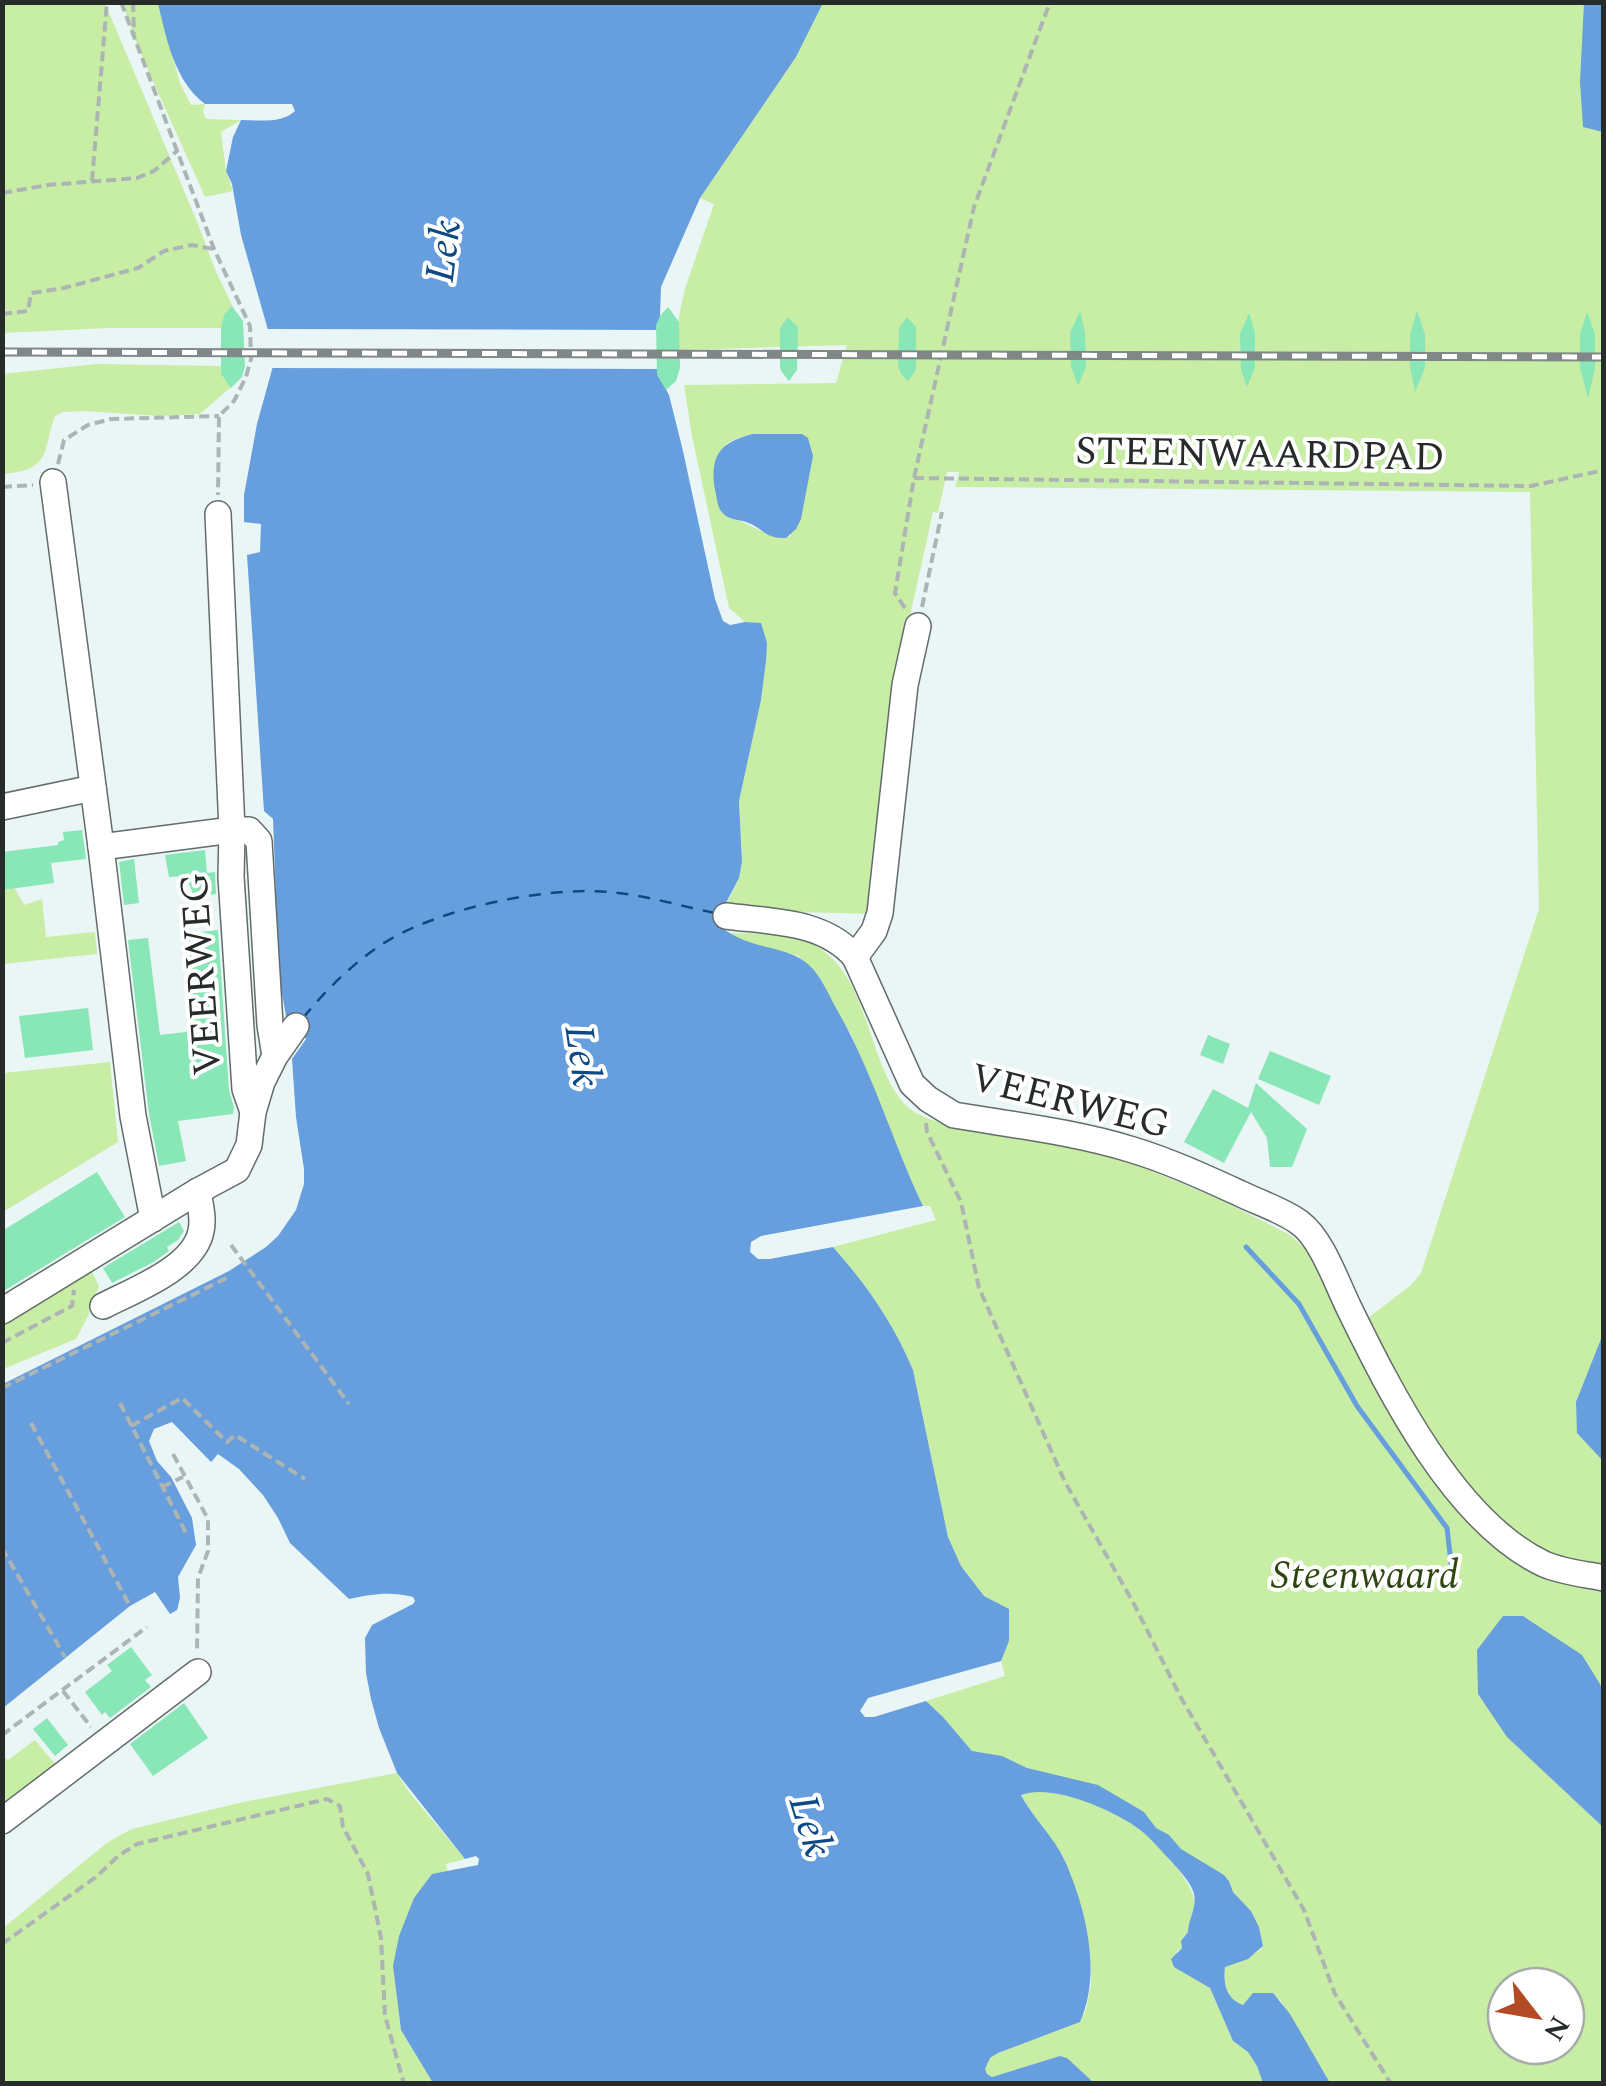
<svg xmlns="http://www.w3.org/2000/svg" width="1606" height="2086" viewBox="0 0 1606 2086" font-family="Spectral,serif">
	<style>
		.green { fill: #c8eda5; fill-rule: evenodd }
		.water { fill: #669ede }
		.pier { fill: #eaf6f5 }
		.lines { fill: none; stroke-linecap: round; stroke-linejoin: round }
		.stream { stroke: #669ede; stroke-width: 5 }
		.ferry { stroke: #0d4a84; stroke-width: 2.5; stroke-dasharray: 12 10; stroke-linecap: butt }
		.building { fill: #89e6b7 }
		.minor-casing { stroke: #626c6b; stroke-width: 28 }
		.path { stroke: #acb5b4; stroke-width: 4; stroke-dasharray: 10 5; stroke-linecap: butt }
		.minor { stroke: #fff; stroke-width: 25 }
		.rail-casing { stroke: #808887; stroke-width: 9 }
		.rail { stroke: #fff; stroke-width: 5; stroke-dasharray: 15; stroke-linecap: butt }
		.labels { text-anchor: middle; dominant-baseline: central; stroke-width: 8; stroke-linejoin: round; paint-order: stroke }
		.street-label { font-size: 40px; fill: #272c2b; stroke: #fff }
		.park-label { font-size: 40px; font-style: italic; fill: #2e4610; stroke: #fff }
		.water-label { font-size: 42px; font-style: italic; fill: #0d4a84; stroke: #fff }
	</style>
	<rect width="100%" height="100%" fill="#eaf6f5"/>
	<g class="green">
		<path d="M2 3H105L198 224 216 272 233 307 224 315 221 328H109L3 333Z"/>
		<path d="M122 3H158L180 83 191 105 205 104 203 112 206 119 241 120 221 132 226 171 233 191 205 197 139 50Z"/>
		<path d="M823 3H1603V2083H1330L1280 2000 1249 2001 1243 2005C1226 2000 1223 1983 1225 1967L1258 1952 1263 1946 1259 1927 1251 1911 1233 1892 1229 1881 1224 1875 1215 1870 1178 1869C1188 1884 1199 1898 1193 1916 1192 1922 1188 1926 1188 1932L1181 1941 1182 1948 1176 1952 1210 1988 1233 2041 1248 2052 1257 2066 1263 2083H1094L1060 2056 992 2077 987 2074 985 2069 990 2058 998 2053 1080 2022 1086 2009 1091 1985 1090 1957 1087 1929 1064 1858 1029 1809 1021 1794 972 1751 943 1717 926 1701 1005 1676 1001 1661 1009 1641V1610L984 1596 961 1566 948 1537 913 1370C894 1324 866 1284 833 1247L936 1220 930 1206H923L904 1166 851 1034 799 956 745 943 729 933C753 934 784 931 807 941 869 969 864 1052 901 1100 911 1113 926 1118 941 1123L1099 1152 1126 1160 1223 1201 1290 1235 1307 1250 1323 1276 1364 1321 1411 1285 1421 1273 1539 909 1530 492 955 487 959 472H947L938 513 933 512 906 634 874 914 798 912 726 905 739 878 742 862 739 801 761 700 766 661 761 623 745 622 729 608 692 436 684 385 836 383 847 345 679 350V316L685 289 714 204 700 198 796 57ZM753 434 791 536C766 540 754 523 729 518L726 444 735 439ZM1506 1986H1566V2046H1506Z"/>
		<path d="M96 364 221 366 223 377 231 387 200 414 159 416 84 411 63 412 55 416C42 452 52 470 3 474V374Z"/>
		<path d="M2 859 4 869 24 905 42 899 46 937 95 932 97 954 3 964Z"/>
		<path d="M110 1062 118 1142 3 1212V1073Z"/>
		<path d="M91 1270 99 1286 89 1314 76 1339 3 1369V1321Z"/>
		<path d="M35 1740 56 1765 2 1814V1755L8 1760Z"/>
		<path d="M397 1773 409 1792 465 1859 446 1864 448 1872 432 1874 393 1966 401 2030 433 2083 3 2084V1928L108 1842 132 1829 243 1802Z"/>
	</g>
	<g class="water">
		<path d="M158 3H823L796 57 700 198 661 287 658 374 669 395 683 451 715 599 723 621 730 625 745 622 761 623 767 643 766 661 761 700 739 801 742 862 739 878 716 922C746 953 788 942 812 968 822 979 829 995 836 1008 872 1070 892 1141 923 1206L761 1236 751 1242 750 1252 758 1259H770L833 1247C866 1284 894 1324 913 1370L948 1537 961 1566 984 1596 1009 1609V1641L1001 1661 868 1698 860 1711 865 1717H874L926 1701 943 1717 972 1751 1002 1756 1027 1768 1098 1785 1144 1812 1156 1828 1169 1835 1181 1849 1224 1875 1229 1881 1233 1892 1251 1911 1259 1927 1263 1946 1248 1959 1225 1967C1223 1983 1226 1999 1243 2005L1253 1993H1273L1290 2014 1330 2083H1263L1257 2066 1248 2052 1233 2041 1210 1988 1174 1967 1171 1959 1182 1948 1181 1941 1188 1932C1188 1920 1197 1908 1194 1894 1192 1884 1179 1870 1172 1862 1161 1851 1151 1838 1139 1829 1113 1810 1052 1783 1021 1795 1033 1818 1054 1837 1065 1861 1086 1909 1102 1972 1080 2022L998 2053 990 2058 985 2069 987 2074 992 2077 1060 2056 1067 2058 1094 2083H433L401 2030 393 1966 399 1936 414 1898 432 1874 478 1865 479 1859 476 1856 465 1859 397 1773 379 1728 371 1699 366 1673 365 1638 372 1625 413 1604 415 1601 413 1597C390 1591 372 1594 349 1599L290 1543 278 1518 263 1495 239 1469 218 1454 211 1462 172 1422 154 1429 149 1441 157 1461 171 1477 192 1518 196 1545 178 1577 180 1598 177 1610 170 1614 155 1592 130 1606 3 1708V1384L229 1271 266 1247 278 1236 296 1210 304 1184V1169L296 1117 292 1059 306 1039 286 1016 279 977 273 819 264 811 247 555 260 552 261 524 244 522V495L257 424 273 366 268 330 241 235 232 184 226 171 233 137 241 120C259 120 281 124 295 111L292 104H205C175 82 166 38 158 3Z"/>
		<path d="M1584 3H1603V132L1583 127 1580 82Z"/>
		<path d="M753 434H802L808 438 813 456 801 519 796 529 786 538C780 538 776 538 771 536 763 533 758 527 751 524 742 519 728 521 722 512 717 507 717 497 715 490 709 455 721 442 753 434Z"/>
		<path d="M1603 1334V1461L1577 1433 1576 1402Z"/>
		<path d="M1503 1616H1523L1582 1655 1603 1689V1827L1507 1737 1478 1694 1477 1650Z"/>
	</g>
	<path class="pier" d="M263 329 664 330 663 369 268 368Z"/>
	<g class="lines">
		<path class="stream" d="M1246 1247 1299 1304 1357 1406 1447 1528 1454 1589"/>
		<path class="ferry" d="M303 1018C326 990 351 965 381 945 435 909 545 886 610 892 645 895 680 906 715 913"/>
	</g>
	<g class="building">
		<path d="M232 306 243 321 245 367 242 377 231 388 221 374V328L224 315Z"/>
		<path d="M668 307 679 322 680 368 676 381 666 390 657 375 656 325 660 316Z"/>
		<path d="M1080 311 1085 332 1086 367 1078 386 1071 366 1070 333Z"/>
		<path d="M1417 311 1425 334V368L1415 392 1410 367V334Z"/>
		<path d="M1587 312 1595 334V368L1588 398 1580 368V334Z"/>
		<path d="M1249 313 1255 333V367L1247 387 1241 370 1240 334Z"/>
		<path d="M788 317 798 327V332L797 370 789 381 781 371 780 366V328Z"/>
		<path d="M907 317 916 327V370L908 381 901 374 898 366 899 328Z"/>
		<path d="M82 830 86 859 51 863 54 883 2 890V852L58 845V842L64 840 63 832Z"/>
		<path d="M205 850 207 873 215 872 216 894 194 896 186 876 169 877 165 855Z"/>
		<path d="M134 859 139 903 124 905 119 862Z"/>
		<path d="M218 930 229 1090 234 1108 233 1114 178 1121 186 1161 159 1166 149 1114 128 940 148 938 160 1035 194 1031 186 934Z"/>
		<path d="M88 1008 93 1050 25 1058 19 1016Z"/>
		<path d="M1208 1035 1230 1044 1223 1064 1200 1055Z"/>
		<path d="M1270 1051 1331 1076 1319 1105 1258 1079Z"/>
		<path d="M1256 1083 1307 1129 1292 1167H1270L1267 1138 1251 1112 1224 1163 1184 1142 1213 1089 1248 1108Z"/>
		<path d="M97 1172 125 1217 2 1292V1231Z"/>
		<path d="M179 1222 184 1231 178 1240 167 1247 169 1251 152 1263 112 1283 103 1268Z"/>
		<path d="M131 1647 152 1675 145 1680 151 1687 110 1718 105 1712 102 1715 85 1692 112 1671 107 1665Z"/>
		<path d="M184 1703 208 1738 153 1776 130 1744Z"/>
		<path d="M47 1718 68 1745 55 1756 33 1729Z"/>
	</g>
	<g class="lines">
		<defs>
			<g id="minor">
				<path d="M53 482 101 847 133 1116 153 1219"/>
				<path d="M218 514 232 830 231 877 245 1089 253 1112"/>
				<path d="M2 807 93 788"/>
				<path d="M101 847 232 830H249L259 841 270 1025 275 1056"/>
				<path d="M726 916C771 922 823 920 855 957L912 1084 928 1099 954 1115C1013 1125 1075 1132 1133 1150 1169 1161 1204 1177 1239 1193 1257 1202 1285 1211 1300 1223 1322 1239 1337 1284 1349 1308 1390 1392 1455 1522 1544 1564 1562 1572 1584 1574 1604 1578"/>
				<path d="M855 957 874 931 880 913 905 685 918 626"/>
				<path d="M103 1306C134 1290 194 1268 201 1231 204 1219 200 1204 198 1191"/>
				<path d="M2 1311 198 1191 237 1170 249 1145 253 1112 262 1082 275 1056 296 1026"/>
				<path d="M2 1821 198 1672"/>
			</g>
		</defs>
		<use href="#minor" class="minor-casing"/>
		<g class="path">
			<path d="M121 2 214 249 250 326 251 359 246 377 234 401 219 416 218 495"/>
			<path d="M133 2 134 33"/>
			<path d="M92 181 107 2"/>
			<path d="M2 193 48 185 137 178 154 171 178 150"/>
			<path d="M2 314 28 311 31 293 64 288 138 268 164 251 192 245 214 249"/>
			<path d="M58 464 64 440 88 425 111 419 219 416"/>
			<path d="M914 478 1531 486 1604 470"/>
			<path d="M2 487 33 485"/>
			<path d="M922 607 942 512"/>
			<path d="M905 608 895 593 914 478 974 207 1050 2"/>
			<path d="M926 1123 927 1132 961 1202 979 1288 1065 1482 1134 1604 1180 1696 1304 1910 1335 1994 1391 2084"/>
			<path d="M231 1245 349 1404"/>
			<path d="M2 1343 72 1306 74 1290"/>
			<path d="M2 1388 231 1276"/>
			<path d="M120 1403 187 1535"/>
			<path d="M31 1423 130 1606"/>
			<path d="M131 1426 182 1398 227 1442 235 1435 305 1479"/>
			<path d="M173 1454 208 1519V1551L198 1578 197 1652"/>
			<path d="M162 1487 183 1477"/>
			<path d="M2 1548 65 1657"/>
			<path d="M63 1691 91 1727"/>
			<path d="M2 1735 147 1627"/>
			<path d="M2 1944 96 1877 118 1856 137 1844 327 1799 340 1806 343 1827 368 1874 381 1938 385 2016 404 2084"/>
		</g>
		<use href="#minor" class="minor"/>
		<defs>
			<path id="rail" d="M2 352 1604 357"/>
		</defs>
		<use href="#rail" class="rail-casing"/>
		<use href="#rail" class="rail"/>
	</g>
	<g class="labels">
		<g class="street-label">
			<text transform="translate(1260 455) rotate(1)">STEENWAARDPAD</text>
			<text transform="translate(202 974) rotate(-94)">VEERWEG</text>
			<text transform="translate(1070 1102) rotate(14)">VEERWEG</text>
		</g>
		<g class="park-label">
			<text x="1365" y="1576">Steenwaard</text>
		</g>
		<g class="water-label">
			<text transform="translate(444 251) rotate(-83)">Lek</text>
			<text transform="translate(582 1056) rotate(82)">Lek</text>
			<text transform="translate(810 1826) rotate(73)">Lek</text>
		</g>
	</g>
	<rect width="1606" height="2086" fill="none" stroke="#272c2b" stroke-width="10"/>
	<g transform="translate(1536 2016) rotate(121)"><circle r="48" fill="#ffffff" stroke="#a9abaa" stroke-width="2.5"/>
	<path d="M0-8L18 38L0 25L-18 38Z" fill="#b14a25"/>
	<text y="-15" font-size="28" font-weight="bold" text-anchor="middle" fill="#272c2b">N</text>
	</g>
</svg>
